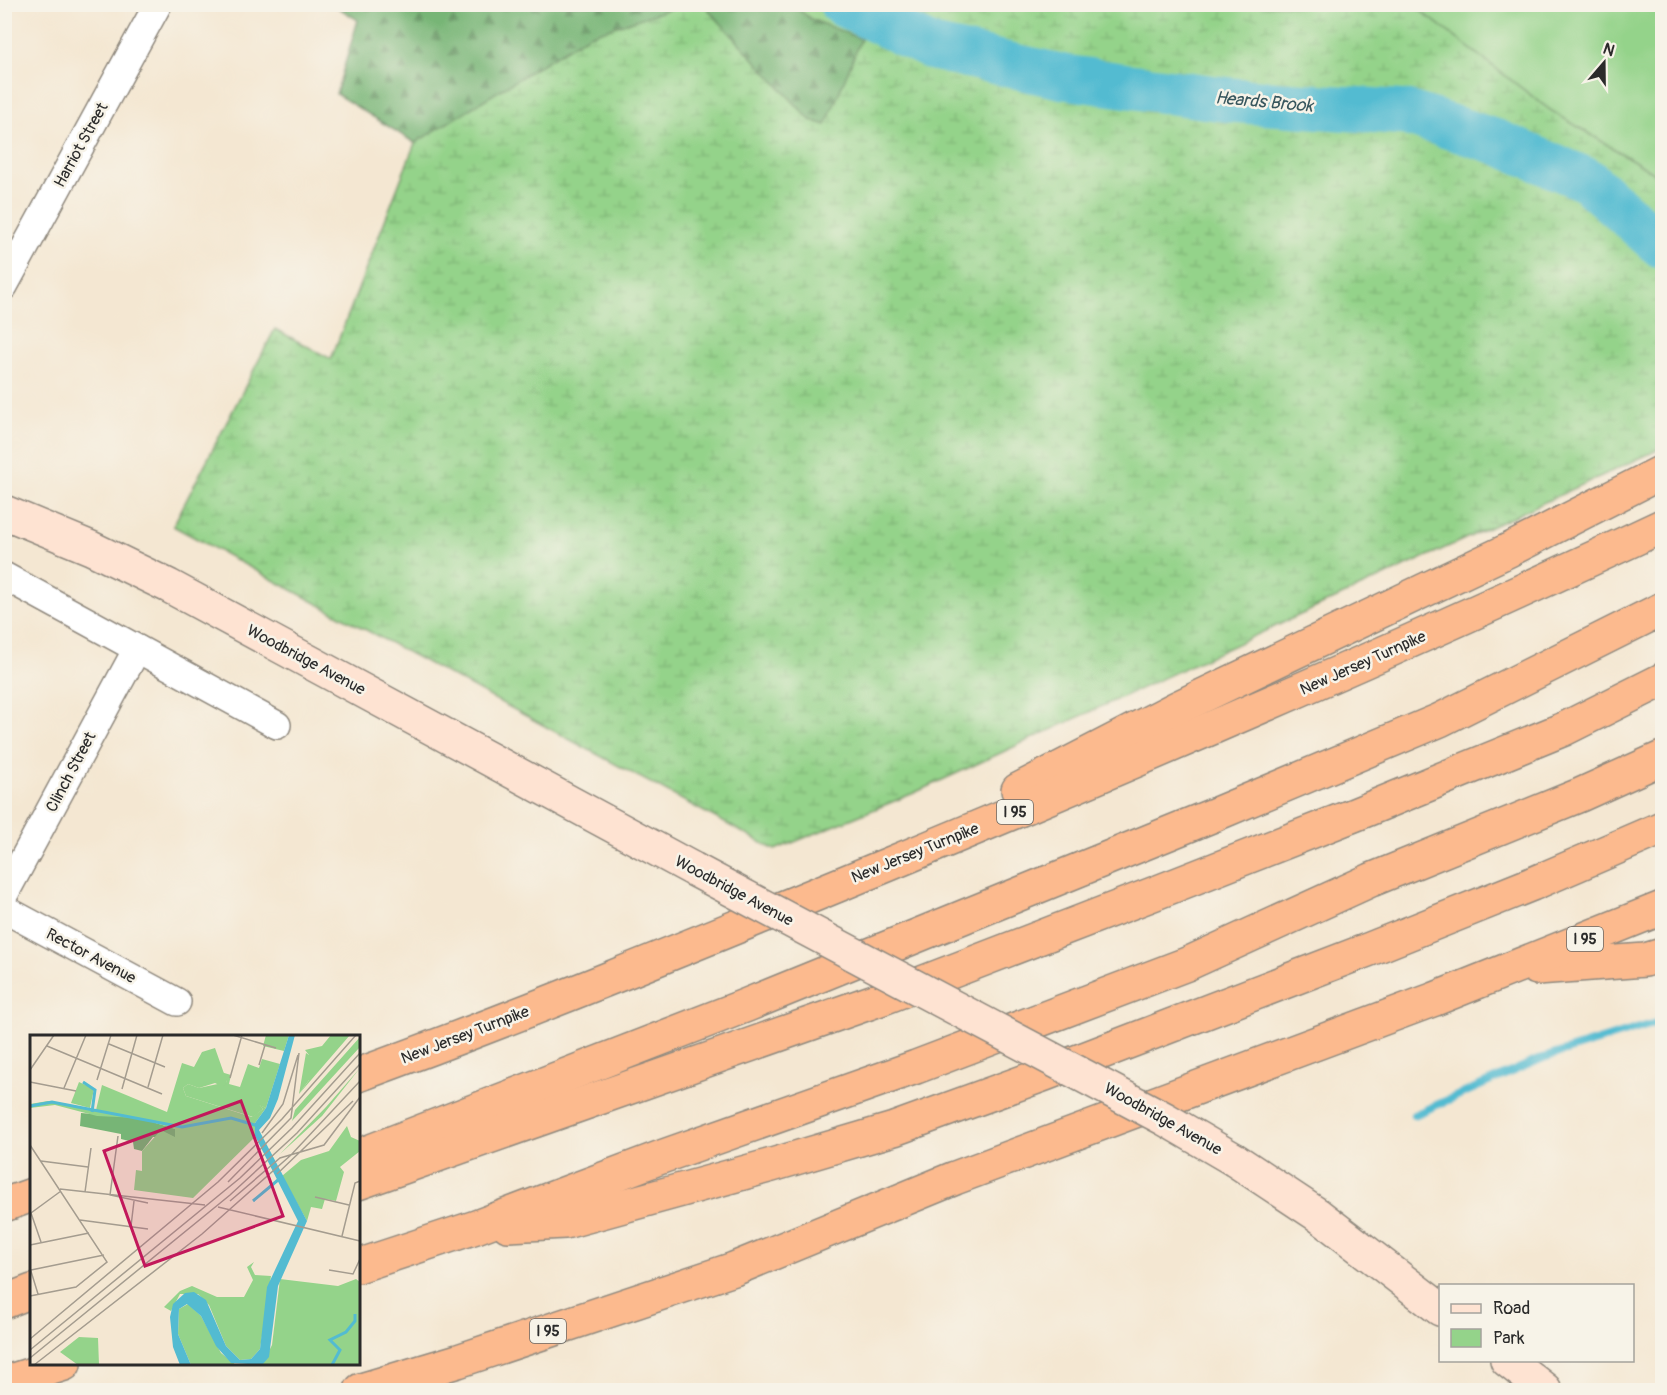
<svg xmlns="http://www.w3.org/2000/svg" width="1667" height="1395" viewBox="0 0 1667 1395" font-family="Pangolin,sans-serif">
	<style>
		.green { fill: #94d38a; stroke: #607f5a; stroke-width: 1.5 }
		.forest { fill: url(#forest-firs); stroke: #517050; stroke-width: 1.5 }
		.wetland { fill: url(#wetland-marsh); stroke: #607f5a; stroke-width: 1.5 }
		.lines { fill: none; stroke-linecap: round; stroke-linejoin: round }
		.stream { stroke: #53bbd1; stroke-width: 8 }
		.river { stroke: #53bbd1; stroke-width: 45 }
		.street-casing { stroke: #90897e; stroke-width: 30 }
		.secondary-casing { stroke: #90897e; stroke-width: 36 }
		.highway-casing { stroke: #90897e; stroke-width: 36 }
		.street { stroke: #fff; stroke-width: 27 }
		.secondary { stroke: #fee3d2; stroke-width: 33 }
		.highway { stroke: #fcba8e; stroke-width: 33 }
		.secondary-bridge-casing { stroke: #90897e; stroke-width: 36; stroke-linecap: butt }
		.secondary-bridge { stroke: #fee3d2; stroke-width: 33 }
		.labels { text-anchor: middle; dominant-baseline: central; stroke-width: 5; stroke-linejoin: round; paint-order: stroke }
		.shield { fill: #f7f3e8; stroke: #686764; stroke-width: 1.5 }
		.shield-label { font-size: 15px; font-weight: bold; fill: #2b2b2b }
		.street-label { font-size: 16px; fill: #2b2b2b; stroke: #f7f3e8 }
		.water-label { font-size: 18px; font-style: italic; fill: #37565d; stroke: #f7f3e8 }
		.inset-river { fill: none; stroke: #53bbd1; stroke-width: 3 }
		.inset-road { fill: none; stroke: #a49c8f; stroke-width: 1.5 }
		.view { fill: #c2185b; fill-opacity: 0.15; stroke: #c2185b; stroke-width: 3 }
		.inset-edge { fill: none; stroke: #2b2b2b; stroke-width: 3 }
	</style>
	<defs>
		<pattern id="forest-firs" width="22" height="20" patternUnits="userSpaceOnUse" patternTransform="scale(1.5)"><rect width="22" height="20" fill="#77b576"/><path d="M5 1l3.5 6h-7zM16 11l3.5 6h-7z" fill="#629361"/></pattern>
		<pattern id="wetland-marsh" width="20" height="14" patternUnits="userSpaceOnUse" patternTransform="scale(1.5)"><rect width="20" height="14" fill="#94d38a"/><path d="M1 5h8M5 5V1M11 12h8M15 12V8" fill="none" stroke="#80b577"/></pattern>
	</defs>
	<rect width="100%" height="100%" fill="#f7f3e8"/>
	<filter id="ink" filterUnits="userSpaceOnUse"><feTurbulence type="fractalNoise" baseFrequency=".0167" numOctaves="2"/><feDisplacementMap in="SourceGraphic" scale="12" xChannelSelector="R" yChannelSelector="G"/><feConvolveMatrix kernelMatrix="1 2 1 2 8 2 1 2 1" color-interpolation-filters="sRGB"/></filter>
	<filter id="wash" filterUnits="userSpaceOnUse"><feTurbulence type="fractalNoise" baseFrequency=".008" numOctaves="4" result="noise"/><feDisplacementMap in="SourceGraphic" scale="24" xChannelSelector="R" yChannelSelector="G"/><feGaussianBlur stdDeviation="1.35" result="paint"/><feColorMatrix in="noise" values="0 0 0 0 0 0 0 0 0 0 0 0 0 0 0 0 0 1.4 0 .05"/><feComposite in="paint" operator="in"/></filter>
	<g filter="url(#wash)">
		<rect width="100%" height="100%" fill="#f4e7d2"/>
		<path class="green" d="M1413 5H1662V178L1550 110Z"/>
		<g class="forest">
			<path d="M334 5H685L589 35 415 143 336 94 358 20Z"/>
			<path d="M704 5H793L811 19 861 39 826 125 810 120Z"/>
		</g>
		<path class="wetland" d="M685 4 704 5 810 120 826 125 861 39 811 19 793 5H1413L1550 110 1662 178V448L914 793 775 850 173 526 275 329 331 359 415 143 589 35Z"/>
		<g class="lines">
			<path class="stream" d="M1414 1115 1543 1058 1662 1021"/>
			<path class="river" d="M842 4 933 48 1064 77 1230 100 1407 113 1497 142 1587 180 1662 246"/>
		</g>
	</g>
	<g filter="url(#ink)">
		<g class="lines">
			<defs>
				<g id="street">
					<path d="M4 286 158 4"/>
					<path d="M4 576 277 725"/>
					<path d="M4 895 137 649"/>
					<path d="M4 909 177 1002"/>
				</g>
				<g id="secondary">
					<path d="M4 512 91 548 169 586 693 869"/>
					<path d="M1235 1160 1318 1215 1440 1309"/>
					<path d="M1507 1360 1545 1390"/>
				</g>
				<g id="highway">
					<path d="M1018 790 1177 708 1509 550 1662 472"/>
					<path d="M1537 968 1645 960 1662 955"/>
					<path d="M358 1075C536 1010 712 937 887 865 1148 757 1407 646 1662 526"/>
					<path d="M358 1156 747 1005 1216 814 1440 720 1662 609"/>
					<path d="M358 1183 883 998 1158 892 1354 815 1564 729 1662 680"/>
					<path d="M4 1205 32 1195"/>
					<path d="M508 1225 565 1222 772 1165 894 1129 1045 1074 1370 949 1532 884 1662 828"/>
					<path d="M358 1266 476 1227 664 1156 916 1067 1187 964 1371 880 1580 795 1662 758"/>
					<path d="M4 1302 32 1291"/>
					<path d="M4 1383 64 1364"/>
					<path d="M361 1390 458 1361 734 1269 955 1178 1435 999 1662 908"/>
				</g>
			</defs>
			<use href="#street" class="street-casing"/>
			<use href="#secondary" class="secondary-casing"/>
			<use href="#highway" class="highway-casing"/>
			<use href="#street" class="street"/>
			<use href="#secondary" class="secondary"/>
			<use href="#highway" class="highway"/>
			<defs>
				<path id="secondary-bridge" d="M693 869 1165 1119 1235 1160"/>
			</defs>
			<use href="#secondary-bridge" class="secondary-bridge-casing"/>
			<use href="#secondary-bridge" class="secondary-bridge"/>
		</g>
	</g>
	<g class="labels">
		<g class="shield">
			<rect x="997" y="800" width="36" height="24" rx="4.5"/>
			<rect x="1567" y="927" width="36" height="24" rx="4.5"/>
			<rect x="530" y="1319" width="36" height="24" rx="4.5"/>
		</g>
		<g class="shield-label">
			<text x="1015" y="812">I 95</text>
			<text x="1585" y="939">I 95</text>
			<text x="548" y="1331">I 95</text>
		</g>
		<g class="street-label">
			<text transform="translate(81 145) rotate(-61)">Harriot Street</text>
			<text transform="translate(306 660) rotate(28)">Woodbridge Avenue</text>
			<text transform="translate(1363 663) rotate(-24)">New Jersey Turnpike</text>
			<text transform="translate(71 772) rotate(-62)">Clinch Street</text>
			<text transform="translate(915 853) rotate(-22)">New Jersey Turnpike</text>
			<text transform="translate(734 891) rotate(28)">Woodbridge Avenue</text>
			<text transform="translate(91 956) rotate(28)">Rector Avenue</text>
			<text transform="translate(465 1035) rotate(-21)">New Jersey Turnpike</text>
			<text transform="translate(1163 1119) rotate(29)">Woodbridge Avenue</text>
		</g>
		<g class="water-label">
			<text transform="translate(1264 102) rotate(5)">Heards Brook</text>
		</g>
	</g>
	<g transform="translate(30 1035)">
		<rect width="330" height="330" fill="#f4e7d2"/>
		<path d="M301 0H320L269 59 279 45V20L275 15 292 11ZM330 2V12L262 86 265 75ZM232 24 250 29 236 73 229 70 233 74 223 82 156 61 153 53 158 49 169 53 197 47 191 37 201 40 199 49 210 52 218 29 229 33ZM330 33 292 81 250 119 296 72Z" fill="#94d38a"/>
		<path d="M51 78 109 83 146 94 145 102H123L112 116 104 114 103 107 91 104V99L50 91Z" fill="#77b576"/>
		<path d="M236 0H259L254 16 233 11ZM185 13 197 47 193 52 185 48 169 53 158 49 153 53 156 61 222 82 233 74 226 68 236 73 225 88V102L163 163 104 155 106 135 112 136V116L131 95 145 102V94L109 83 67 81 25 70 0 73V69L18 66 66 75 72 50 137 77 152 28 164 32 172 17ZM276 18 279 20V45L269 59ZM317 91 321 102 330 106V116L310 132 314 137 306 166 295 164 292 174 281 172 277 186 252 141 271 125 299 116ZM224 227 221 232 225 240 241 241 230 314 221 324 210 325 196 311 179 270 168 259H150L141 276 134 272 150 256 162 251 187 262H214L223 245 217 232ZM250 244 308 251 326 244 330 247V330H232L242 310ZM158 269 171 281 191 318 206 330H161L148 299 149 274ZM49 302 68 303 69 330H48L30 317Z" fill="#94d38a"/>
		<path d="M49 47 64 54 60 73 41 68Z" fill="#94d38a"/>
		<path d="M259 0H265L248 64 240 83 229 95 277 186 248 251 239 322 232 330 201 328 186 311 171 281 157 269 149 274 148 299 161 330H150L143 312 140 282 143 269 155 258 164 257 176 265 196 311 210 325 221 324 230 314 237 252 268 186 225 101V88L236 73Z" fill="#53bbd1"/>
		<path class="inset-river" d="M53 47 65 55 62 77M0 71 22 67 152 92 201 83 228 91M223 166 248 145M302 330 310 315 300 305 316 297 325 286V279"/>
		<path class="inset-road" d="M203 0 246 13M79 9 135 32M17 11 132 59M229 30 235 10M0 35 24 0M200 43 212 0M67 45 81 0M0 47 46 56M118 52 133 0M34 53 56 0M92 54 107 0M232 98 253 69 268 20M88 101 80 160 118 168M0 110 77 227 46 252 0 261M11 126 58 132M247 139 323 66M198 147 261 83 269 18M30 154 175 170M55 157 61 113M285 162 319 170M200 166 250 123 294 110 330 62M188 172 330 206M50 185 118 194M101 191 104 166M312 201 325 148 330 146M11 207 1 178 31 156M0 210 59 198M0 233 8 259M1 235 74 220M299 235 323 239 330 224M0 304 188 147 252 84 326 0M0 315 210 143 262 93 330 18M0 323 200 160 267 98 330 29M4 330 172 199 261 120 330 46"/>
		<path class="view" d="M211 66 253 181 115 231 74 116Z"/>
		<rect width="330" height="330" class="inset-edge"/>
	</g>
	<rect width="1667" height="1395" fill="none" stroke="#f7f3e8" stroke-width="24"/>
	<rect x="1439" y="1284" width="195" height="78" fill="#f7f3e8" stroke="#a5a39c" stroke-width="1.5"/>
	<rect x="1451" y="1304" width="30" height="9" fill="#fee3d2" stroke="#a5a39c" stroke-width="1.5"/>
	<text x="1493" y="1314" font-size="18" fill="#2b2b2b">Road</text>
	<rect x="1451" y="1329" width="30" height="18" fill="#94d38a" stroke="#a5a39c" stroke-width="1.5"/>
	<text x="1493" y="1344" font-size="18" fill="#2b2b2b">Park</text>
	<g transform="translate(1604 63) rotate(20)" stroke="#f7f3e8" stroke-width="4.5" paint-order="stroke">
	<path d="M0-4.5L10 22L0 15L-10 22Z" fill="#2b2b2b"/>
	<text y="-9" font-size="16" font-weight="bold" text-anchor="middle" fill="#2b2b2b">N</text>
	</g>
</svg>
